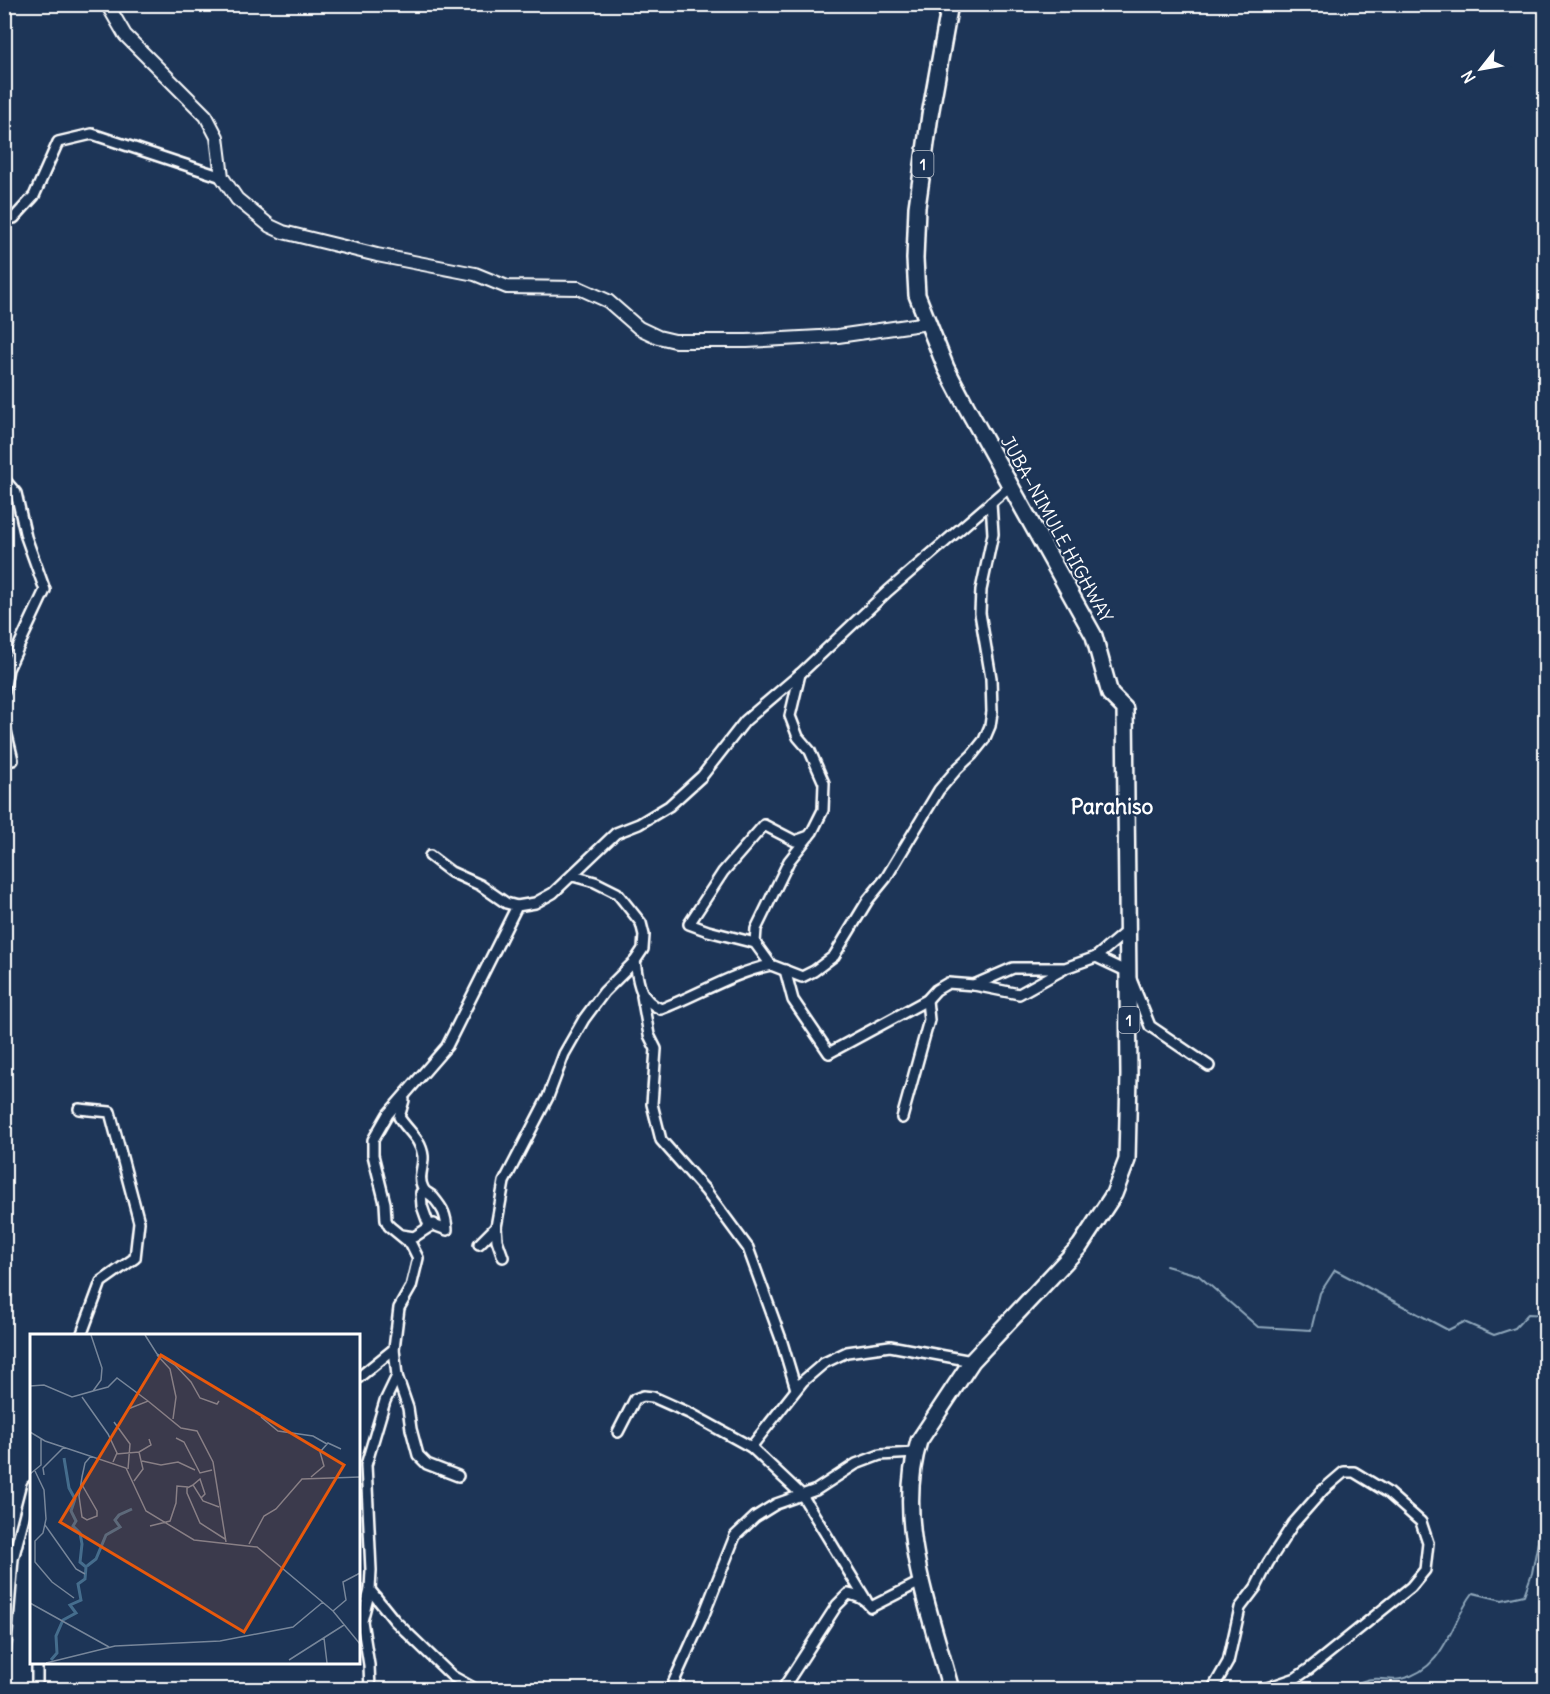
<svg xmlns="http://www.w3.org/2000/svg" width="1550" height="1694" viewBox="0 0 1550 1694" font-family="Delius,sans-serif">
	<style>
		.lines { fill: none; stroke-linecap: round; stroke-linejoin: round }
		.stream { stroke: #8fa7bb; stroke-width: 2 }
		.minor-casing { stroke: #fff; stroke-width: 14 }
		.tertiary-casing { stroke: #fff; stroke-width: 16 }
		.primary-casing { stroke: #fff; stroke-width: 20 }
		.minor { stroke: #1d3557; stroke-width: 9 }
		.tertiary { stroke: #1d3557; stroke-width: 12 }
		.primary { stroke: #1d3557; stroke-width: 15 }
		.labels { text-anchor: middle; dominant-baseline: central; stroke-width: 4.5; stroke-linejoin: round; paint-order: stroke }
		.shield { fill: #1d3557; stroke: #bbc2cd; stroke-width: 1.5 }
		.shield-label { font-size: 16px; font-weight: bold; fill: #fff }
		.street-label { font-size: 18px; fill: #fff; stroke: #1d3557 }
		.quarter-label { font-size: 21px; font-weight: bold; fill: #fff; stroke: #1d3557 }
		.inset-river { fill: none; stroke: #456d8d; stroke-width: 3 }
		.inset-road { fill: none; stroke: #77869a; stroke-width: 1.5 }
		.view { fill: #e8590c; fill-opacity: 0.15; stroke: #e8590c; stroke-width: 3 }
		.inset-edge { fill: none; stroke: #fff; stroke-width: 3 }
	</style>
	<rect width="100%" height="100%" fill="#1d3557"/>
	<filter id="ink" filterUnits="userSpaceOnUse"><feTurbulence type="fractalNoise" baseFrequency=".0167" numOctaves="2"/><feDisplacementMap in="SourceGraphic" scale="12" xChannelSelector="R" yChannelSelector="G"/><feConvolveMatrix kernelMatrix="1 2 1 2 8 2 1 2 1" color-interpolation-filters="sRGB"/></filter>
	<g filter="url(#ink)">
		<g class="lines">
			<g class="stream">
				<path d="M1166 1266 1198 1275 1258 1327 1311 1330 1320 1293 1335 1270 1448 1330 1464 1322 1494 1335 1515 1328 1528 1314 1546 1315"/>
				<path d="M1343 1690C1352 1686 1363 1679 1373 1679 1382 1678 1393 1681 1401 1679 1446 1669 1450 1623 1473 1593L1502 1600 1524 1595 1532 1573 1542 1521 1546 1518"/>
			</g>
			<defs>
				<g id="minor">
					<path d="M4 216 14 218 34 196 58 142 92 134 222 177"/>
					<path d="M4 479 16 493 26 537 45 590 8 669 4 691"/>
					<path d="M800 674 790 716 798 737 810 751 824 783 823 810 812 832 789 861 756 929 755 943 708 931 689 924 723 872 764 825 795 841 809 836"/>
					<path d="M4 723 13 760"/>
					<path d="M430 856 451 872 480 885 506 903 517 906"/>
					<path d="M755 943 771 965 802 977 814 971 834 956 868 900 886 878 939 790 957 769 972 755 984 740 990 726 992 712 991 678 980 613 981 590 993 534 991 502"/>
					<path d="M1096 957 1128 930"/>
					<path d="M635 961C638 982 639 1000 661 1009 698 995 732 973 771 965"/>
					<path d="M785 970 793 1000 829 1053 927 1000 936 990 948 983 974 985 1013 968H1065L1096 957 1128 972 1150 1026 1209 1066"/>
					<path d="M974 985 1019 994 1064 969"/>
					<path d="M642 996 649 1035 656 1049 652 1104 661 1140 706 1191 748 1248 781 1339 796 1389"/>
					<path d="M404 1100 399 1117C407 1130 421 1139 423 1156 424 1167 417 1177 423 1188 425 1193 429 1193 433 1197 443 1209 446 1214 447 1230L428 1223 422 1206 421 1193 424 1192"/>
					<path d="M79 1109 110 1112 139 1222 135 1258 101 1282 81 1336"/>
					<path d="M902 1118 929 1020 927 1000"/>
					<path d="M401 1235 414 1237 434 1224"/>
					<path d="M479 1244 496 1227"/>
					<path d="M503 1257 497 1240 496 1227 504 1182 548 1097 564 1054 584 1019 604 992 635 961 643 949 644 935 641 923 617 893 595 882 573 876"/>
					<path d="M397 1376 408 1408 411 1429 418 1455 427 1464 458 1476"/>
					<path d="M358 1378 394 1349"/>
					<path d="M618 1432 635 1399 643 1396 653 1397 691 1414 751 1447"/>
					<path d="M370 1590 362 1621 369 1665 370 1690"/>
					<path d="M866 1600 802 1495 751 1447 803 1381 824 1363 847 1352 890 1346 972 1361"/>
					<path d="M4 1670 13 1559 32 1486"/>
					<path d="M4 1684 6 1690"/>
					<path d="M37 1690V1662"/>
					<path d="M477 1690 452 1676 395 1621 370 1590 371 1570 366 1465 385 1401 397 1376 394 1349 399 1308 411 1287 418 1258 411 1244 389 1226 386 1220 385 1203 373 1155V1140L388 1114 447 1046 517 906 535 903 553 893 616 833 639 824 669 806 702 776 745 721 800 674 888 591 1010 486"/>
					<path d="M670 1690 703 1617 735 1536 755 1517 776 1504 816 1490 856 1464 880 1455 915 1453"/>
					<path d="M782 1690 837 1605 848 1594C859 1596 865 1599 871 1607L922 1581"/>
					<path d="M1212 1690 1228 1662 1240 1608 1256 1587 1268 1563 1293 1524 1323 1490 1344 1472H1354L1387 1492 1421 1522 1428 1543 1425 1570 1411 1587 1309 1669 1296 1678 1261 1690"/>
				</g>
				<path id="tertiary" d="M107 4 125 35 206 116 217 137 222 177 237 199 270 226 283 232 377 255 475 274 507 287 579 288 608 301 639 328 658 337 675 341H747L838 336 928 323"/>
				<path id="primary" d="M950 4 930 115 917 207 915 259 917 295 946 368 966 406 1094 636 1110 694 1125 709 1129 1075 1127 1160 1114 1194 1080 1246 972 1361 919 1441C894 1522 930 1611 951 1690"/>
			</defs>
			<use href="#minor" class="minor-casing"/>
			<use href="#tertiary" class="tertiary-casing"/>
			<use href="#primary" class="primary-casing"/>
			<use href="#minor" class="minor"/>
			<use href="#tertiary" class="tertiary"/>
			<use href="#primary" class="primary"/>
		</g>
	</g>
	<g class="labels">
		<g class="shield">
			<rect x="912.5" y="151" width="21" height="26" rx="4.5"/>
			<rect x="1118.5" y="1007" width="21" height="26" rx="4.5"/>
		</g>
		<g class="shield-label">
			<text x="923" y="164">1</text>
			<text x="1129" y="1020">1</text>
		</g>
		<g class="street-label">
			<text transform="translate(1057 529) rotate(61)">JUBA–NIMULE HIGHWAY</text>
		</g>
		<g class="quarter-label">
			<text x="1112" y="806">Parahiso</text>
		</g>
	</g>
	<g transform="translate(30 1334)">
		<rect width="330" height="330" fill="#1d3557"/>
		<path class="inset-river" d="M57 232 66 225 76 201 90 193 85 186 89 181 102 175M21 326 27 319 26 302 33 286 46 279 40 271 51 266 48 250 55 245 56 233 50 228 52 210 50 199 43 192 46 187 41 177 45 165 39 154 34 124"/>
		<path class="inset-road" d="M115 1 127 20 145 31 161 48 170 64 187 70 189 67M127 21 140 35 146 63 143 85M0 52 14 51 42 63 63 57 71 46 72 34 61 1M63 57 78 53 87 44 118 67M52 63 78 100 87 119 83 128M98 75 118 67 151 94 167 97 183 128 196 208M231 83 248 97 283 102 297 110M84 88 100 110 98 135M0 98 15 107 96 134 116 177 164 206 227 213 303 277 330 310M146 104 154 108 170 139 182 136M109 118 121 111 119 105M86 120 109 118 113 135 104 147M112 127 131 131 148 128 165 136M5 137 14 156 16 185 13 199 5 207V228L22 248 44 264M0 140 11 131V105M14 141 13 134 34 113M281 143 294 132 290 118 298 109 311 115M51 149 67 177V182L57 186 52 183 49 162 52 143 55 129 61 122M163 151 157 154V159L170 189 195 205M171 164 175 160 170 145 163 151 173 167 189 173M15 191 46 235 55 240M120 192 140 187 146 169 147 152 158 153M219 210 234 182 246 175 272 145 330 143M0 269 79 313M303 277 316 266 313 248 330 239M294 304 297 329M259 326 314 291M16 329 85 312 190 307 263 293 293 268"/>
		<path class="view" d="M131 21 314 131 214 298 30 188Z"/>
		<rect width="330" height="330" class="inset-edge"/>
	</g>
	<rect width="1550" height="1694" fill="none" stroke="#1d3557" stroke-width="24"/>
	<rect x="12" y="12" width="1526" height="1670" fill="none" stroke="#fff" stroke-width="2" filter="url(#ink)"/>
	<g transform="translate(1481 69) rotate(239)" stroke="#1d3557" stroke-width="4.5" paint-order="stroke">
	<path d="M0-4.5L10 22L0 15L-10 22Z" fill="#ffffff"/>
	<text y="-9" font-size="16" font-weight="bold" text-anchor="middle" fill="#ffffff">N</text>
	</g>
</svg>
